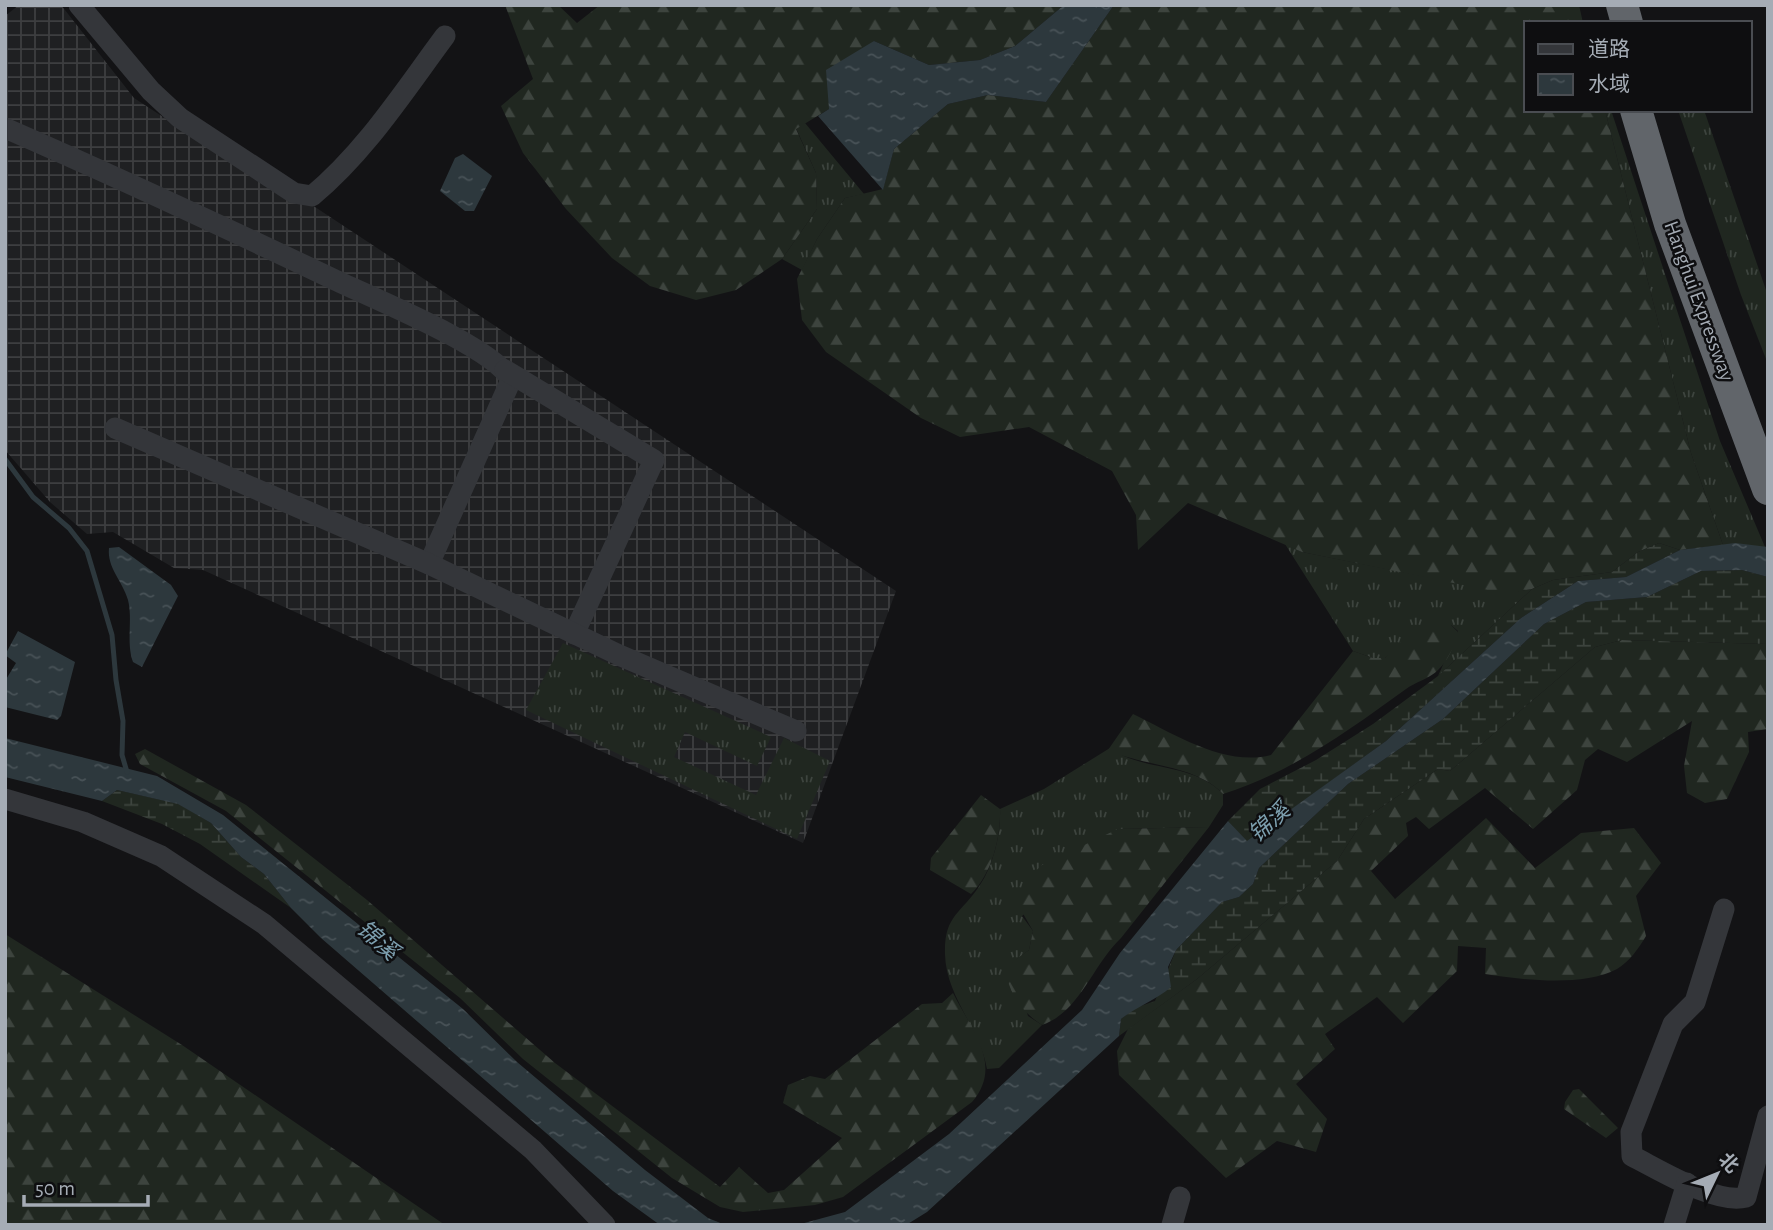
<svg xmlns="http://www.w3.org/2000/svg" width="1773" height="1230" viewBox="0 0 1773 1230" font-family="'Alegreya Sans','Noto Sans SC',sans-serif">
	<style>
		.industrial { fill: url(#industrial-grid) }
		.grass { fill: url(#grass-tufts) }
		.forest { fill: url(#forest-firs) }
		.wetland { fill: url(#wetland-marsh) }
		.water { fill: url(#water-ripples) }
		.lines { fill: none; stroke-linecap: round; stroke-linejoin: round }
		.stream { stroke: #2d383d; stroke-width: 5 }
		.minor { stroke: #34363a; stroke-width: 21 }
		.highway { stroke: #61656a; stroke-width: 32 }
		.labels { text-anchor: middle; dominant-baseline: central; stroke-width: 5; stroke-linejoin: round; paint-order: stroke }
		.street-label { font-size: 21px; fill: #a5acb5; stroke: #0e0e10 }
		.water-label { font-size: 23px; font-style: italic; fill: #7d9faf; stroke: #0e0e10 }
	</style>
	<defs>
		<pattern id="industrial-grid" width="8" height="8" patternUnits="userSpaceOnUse" patternTransform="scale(1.75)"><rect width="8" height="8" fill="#1f2022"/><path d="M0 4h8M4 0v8" fill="none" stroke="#3d3e40"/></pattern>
		<pattern id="grass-tufts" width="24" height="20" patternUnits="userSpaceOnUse" patternTransform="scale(1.75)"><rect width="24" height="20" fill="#202720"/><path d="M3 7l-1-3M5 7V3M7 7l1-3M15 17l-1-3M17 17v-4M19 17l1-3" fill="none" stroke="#3d443e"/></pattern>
		<pattern id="forest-firs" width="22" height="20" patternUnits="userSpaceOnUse" patternTransform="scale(1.75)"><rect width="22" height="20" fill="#202720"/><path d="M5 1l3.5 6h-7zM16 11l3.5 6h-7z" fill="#3d443e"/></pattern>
		<pattern id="wetland-marsh" width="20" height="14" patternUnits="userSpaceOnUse" patternTransform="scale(1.75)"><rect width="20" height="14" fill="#202720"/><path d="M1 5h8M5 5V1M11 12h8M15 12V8" fill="none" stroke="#3d443e"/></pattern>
		<pattern id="water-ripples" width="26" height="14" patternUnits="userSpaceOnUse" patternTransform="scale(1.75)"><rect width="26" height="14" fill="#2d383d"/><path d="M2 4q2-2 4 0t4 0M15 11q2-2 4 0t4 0" fill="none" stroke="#485257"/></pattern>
	</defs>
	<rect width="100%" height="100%" fill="#131315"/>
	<path class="industrial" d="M19 5H61L134 98 289 199 312 205 896 591 803 843 203 570 174 568 113 532 87 534 50 502 5 450V16Z"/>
	<g class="grass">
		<path d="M1605 110H1611L1720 441 1765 547 1723 545 1691 453Z"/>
		<path d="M1678 110H1704L1768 296V364L1741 295Z"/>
		<path d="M805 123 864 194 845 198 817 239 802 270 782 259 817 209 816 173 796 128Z"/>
		<path d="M1285 544 1302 552 1507 593 1532 589 1438 676 1458 631 1451 625 1397 648 1385 658H1373L1353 651Z"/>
		<path d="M563 643 771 737 757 766 685 732 674 757 756 795 784 738 830 761 797 839 526 710Z"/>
		<path d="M1110 748C1143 772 1193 762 1223 794V805L1209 827 1118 829 1022 916 1033 931 1029 950 1011 964 1028 1016 1042 1025 999 1068 987 1069C980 1028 946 997 945 954 944 915 961 914 980 885 994 864 1001 833 1000 809L1044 789Z"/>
	</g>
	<g class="forest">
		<path d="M505 5H558L577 23 600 5H1064L1015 46 980 60 929 65 874 41 829 109 796 129 816 173 817 209 782 259 736 290 696 300 650 286 612 258 566 209 523 153 501 106 533 79Z"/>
		<path d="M1114 5H1579L1583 23H1526V110H1605L1691 453 1723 545 1680 550 1659 543 1638 552 1612 572 1553 580 1532 589 1507 594 1302 552 1188 503 1138 550 1136 515 1112 471 1029 427 960 437 921 418 826 352 802 320 797 279 817 239 845 198 883 189 894 149 948 104 988 95 1046 102Z"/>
		<path d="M1426 625H1451L1458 632C1454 645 1449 660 1438 670 1431 678 1415 682 1406 689 1348 731 1292 772 1223 794 1195 764 1145 767 1108 750L1133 714C1174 734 1225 767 1271 755L1353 651 1373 658H1385L1412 631Z"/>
		<path d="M1622 640 1768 644V729L1748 732 1749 752 1727 799 1705 803 1687 793 1684 766 1692 721 1627 762 1598 749 1585 760 1577 790 1533 829 1485 788 1429 829 1416 817 1406 823 1408 836 1371 871 1395 899 1486 818 1535 868 1581 833 1634 828 1661 863 1636 896 1646 936C1639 948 1629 962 1617 969 1583 987 1522 980 1485 974L1486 948 1458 946 1457 971 1403 1023 1377 997 1325 1034 1335 1049 1296 1084 1327 1119 1316 1152 1277 1141 1226 1178 1119 1075 1117 1051 1128 1029 1197 979 1337 861 1364 819 1438 769 1450 771 1595 647Z"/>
		<path d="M145 749 246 805 367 900 555 1063 720 1187 739 1167 768 1193 784 1190 842 1138 783 1103 788 1085 810 1076 825 1079 922 1004 942 1003 953 993C971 1029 1004 1065 972 1102L843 1197 815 1205 743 1212 720 1207 672 1178 523 1059 460 998 226 811 140 764 135 754Z"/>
		<path d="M981 795 1000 809C1001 836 992 874 971 894L930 870 931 858Z"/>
		<path d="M1209 827 1121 938C1093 964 1080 1012 1042 1025 1022 1012 1013 998 1006 976L1010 964 1029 950 1033 931 1017 903 1023 883 1042 865 1118 829Z"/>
		<path d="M5 934 182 1045 445 1225H5Z"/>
		<path d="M1579 1089 1618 1128 1606 1138 1564 1109 1565 1102 1573 1090Z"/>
	</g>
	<g class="wetland">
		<path d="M1659 543 1680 550 1626 577 1578 581 1521 618 1386 741 1247 842 1228 821 1260 789 1316 760 1373 724 1438 676 1532 589 1553 580 1612 572 1638 552Z"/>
		<path d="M1742 570 1768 577V644L1622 640 1595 647 1450 771 1438 769 1364 819 1337 861 1197 979 1119 1036 1121 1019 1135 1008 1155 1001 1176 950 1222 902 1239 897 1253 884 1259 868 1348 784 1443 719 1544 624 1586 602 1647 597 1701 571Z"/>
		<path d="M117 790 179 804 211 823 241 857 264 874 291 908 200 844 162 824 102 801Z"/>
	</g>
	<g class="water">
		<path d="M1064 5H1114L1046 102 988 95 948 104 894 149 883 190 818 116 829 109 826 70 874 41 929 65 980 60 1015 46Z"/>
		<path d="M463 154 492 176 474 211H465L440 191 455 158Z"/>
		<path d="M1735 543 1768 547V577L1742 570 1701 571 1647 597 1586 602 1544 624 1443 719 1348 784 1259 868 1253 884 1239 897 1222 902 1176 950 1168 967 1171 987C1155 1001 1137 1006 1121 1019L1119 1036 927 1212 906 1225H797L845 1212 949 1134 1082 1010 1120 953 1228 821 1247 841 1386 741 1521 618 1578 581 1626 577 1680 550Z"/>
		<path d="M119 547 171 585 178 596 142 667 133 662C126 642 133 620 128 600 122 580 107 568 109 548Z"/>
		<path d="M18 631 75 662 61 716 57 720 5 707V681L16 663 5 655Z"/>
		<path d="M5 738 157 776 223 815 463 1009 517 1062 645 1170 708 1218 725 1225H660L613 1191 321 938 291 908 264 874 241 857 211 823 178 804 117 790 102 801 5 777Z"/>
	</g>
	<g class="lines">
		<path class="stream" d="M5 459 33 497 69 528 87 551 112 635 116 680 123 721 122 755 127 772"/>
		<g class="minor">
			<path d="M79 5 151 91 180 118 294 193 312 196C366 151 404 91 445 36"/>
			<path d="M5 128C115 176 224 227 333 279 370 297 494 347 511 380L429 564"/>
			<path d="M505 370 654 460 574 634"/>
			<path d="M115 428 429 564 619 655 796 731"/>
			<path d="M5 799 83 822 161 856 264 924 533 1150 605 1225"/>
			<path d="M1724 909 1695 1002 1673 1024 1631 1132 1632 1156C1660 1170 1716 1205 1746 1197L1768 1116"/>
			<path d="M1172 1225 1180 1197"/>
			<path d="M1674 1225 1687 1183"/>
		</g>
		<g class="highway">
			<path d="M1622 5 1627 23"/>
			<path d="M1636 110 1670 224 1768 489"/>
		</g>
	</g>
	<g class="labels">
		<g class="street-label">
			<text transform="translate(1699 301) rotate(70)">Hanghui Expressway</text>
		</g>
		<g class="water-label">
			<text transform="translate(1270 823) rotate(-42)">锦溪</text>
			<text transform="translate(377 941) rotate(41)">锦溪</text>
		</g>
	</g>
	<rect width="1773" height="1230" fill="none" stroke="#a5acb5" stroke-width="14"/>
	<rect x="1524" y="21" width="228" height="91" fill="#0e0e10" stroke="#4a4d52" stroke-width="2"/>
	<rect x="1538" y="44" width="35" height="10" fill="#34363a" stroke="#4a4d52" stroke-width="2"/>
	<text x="1588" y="56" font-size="21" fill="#a5acb5">道路</text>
	<rect x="1538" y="74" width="35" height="21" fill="url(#water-ripples)" stroke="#4a4d52" stroke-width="2"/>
	<text x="1588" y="91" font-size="21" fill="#a5acb5">水域</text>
	<g transform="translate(1717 1174) rotate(47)" stroke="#0e0e10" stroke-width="5" paint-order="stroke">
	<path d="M0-5L12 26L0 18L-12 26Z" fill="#a5acb5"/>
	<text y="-10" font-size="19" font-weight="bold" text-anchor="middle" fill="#a5acb5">北</text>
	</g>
	<path d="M24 1195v10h124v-10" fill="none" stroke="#a5acb5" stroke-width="3.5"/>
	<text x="35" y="1195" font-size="21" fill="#a5acb5" stroke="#0e0e10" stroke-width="5" paint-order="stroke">50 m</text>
</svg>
